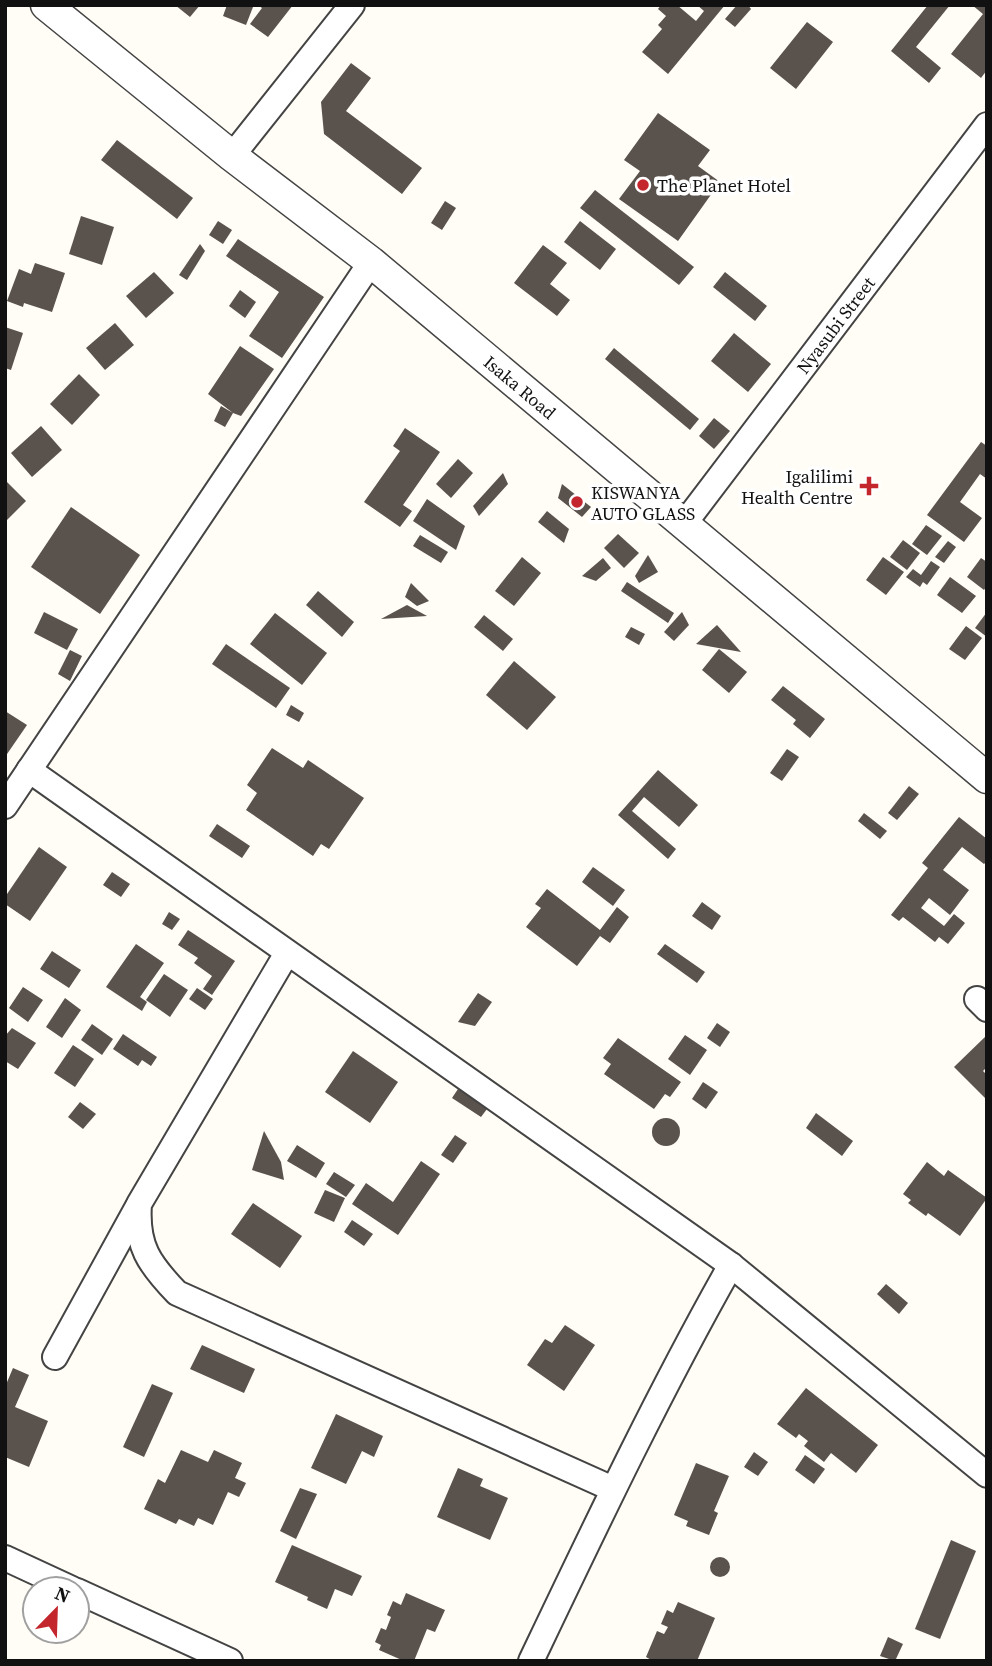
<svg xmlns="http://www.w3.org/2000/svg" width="992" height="1666" viewBox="0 0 992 1666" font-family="'Source Serif 4',serif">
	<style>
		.building { fill: #5a524d }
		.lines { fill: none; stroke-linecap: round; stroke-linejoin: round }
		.minor-casing { stroke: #444; stroke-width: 28 }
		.tertiary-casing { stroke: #444; stroke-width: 33 }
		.minor { stroke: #fff; stroke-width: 24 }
		.tertiary { stroke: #fff; stroke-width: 30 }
		.poi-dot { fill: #c4262e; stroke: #fff; stroke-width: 2.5 }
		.labels { text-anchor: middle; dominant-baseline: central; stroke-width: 7; stroke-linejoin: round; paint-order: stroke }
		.poi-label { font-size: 18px; fill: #111; stroke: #fff; text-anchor: start }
		.street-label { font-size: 18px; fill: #111; stroke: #fff }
	</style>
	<rect width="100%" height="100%" fill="#fffdf5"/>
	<g class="building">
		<path d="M175 5H200L190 17Z"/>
		<path d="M227 5 253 7 246 25 223 16Z"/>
		<path d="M258 5H293L268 37 250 24 262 8Z"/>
		<path d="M661 5H677L696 21 704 11 697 5H725L668 74 642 52 662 29 658 25 666 16 658 9Z"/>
		<path d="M737 5H748L751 9 735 27 725 19Z"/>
		<path d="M928 5H950L916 47 941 68 929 83 891 51Z"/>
		<path d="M972 5H987V70L981 78 951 54 983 14Z"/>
		<path d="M807 22 833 42 796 89 770 68Z"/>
		<path d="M351 63 371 78 346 111 422 168 402 194 324 134 321 102Z"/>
		<path d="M658 113 710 150 698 166 720 182 678 241 619 199 640 171 624 160Z"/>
		<path d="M117 140 193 198 177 219 101 160Z"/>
		<path d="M595 190 694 267 679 285 580 208Z"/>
		<path d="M445 201 456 208 442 230 431 223Z"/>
		<path d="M81 216 114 227 102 265 69 254Z"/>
		<path d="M218 221 232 230 223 244 209 235Z"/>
		<path d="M580 221 616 249 600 270 564 242Z"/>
		<path d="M238 239 324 297 282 358 249 336 279 292 226 256Z"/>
		<path d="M200 244 205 251 187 280 179 275Z"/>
		<path d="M543 245 567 263 550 284 570 300 557 316 514 283Z"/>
		<path d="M35 263 65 273 52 312 24 303 23 307 7 301 19 269 31 274Z"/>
		<path d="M154 272 174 293 146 318 126 296Z"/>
		<path d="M725 272 767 306 755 321 713 287Z"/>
		<path d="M240 290 256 302 245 318 229 306Z"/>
		<path d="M115 323 134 345 105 370 86 348Z"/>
		<path d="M5 327 23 333 11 370 5 368Z"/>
		<path d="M734 333 771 364 748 392 711 361Z"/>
		<path d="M240 346 274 369 241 416 233 413 225 427 214 421 221 406 233 413 208 394Z"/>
		<path d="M614 348 699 419 690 430 605 359Z"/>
		<path d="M79 374 100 395 72 425 50 404Z"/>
		<path d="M714 418 730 431 714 449 699 436Z"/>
		<path d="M41 426 62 450 32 477 11 453Z"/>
		<path d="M405 428 440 452 403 505 412 511 400 527 364 502 400 451 393 446Z"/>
		<path d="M981 442 987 446V479L980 474 960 502 982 518 964 542 927 515Z"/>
		<path d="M458 459 473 473 451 498 436 484Z"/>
		<path d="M503 473 508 484 479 516 473 506Z"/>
		<path d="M5 480 26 501 5 522Z"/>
		<path d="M562 484 591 507 582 517 558 498Z"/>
		<path d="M427 499 465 526 456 550 413 521Z"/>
		<path d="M71 507 140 555 100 614 31 567Z"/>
		<path d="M547 511 569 529 564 543 538 522Z"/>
		<path d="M926 525 942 536 927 555 912 544Z"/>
		<path d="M618 534 639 553 624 568 604 548Z"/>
		<path d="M420 535 448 552 441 563 413 546Z"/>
		<path d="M903 540 920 553 907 570 890 557Z"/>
		<path d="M948 541 956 547 944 563 935 557Z"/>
		<path d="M648 555 658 572 639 583 635 576Z"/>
		<path d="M522 557 541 573 514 606 495 591Z"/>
		<path d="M883 557 904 572 886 595 866 580Z"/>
		<path d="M603 558 611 568 596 581 582 576Z"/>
		<path d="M981 558 987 562V586L984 590 967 577Z"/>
		<path d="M931 561 940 567 927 585 923 582 920 587 906 577 913 569 921 575Z"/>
		<path d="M950 577 976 596 962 613 937 595Z"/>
		<path d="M627 582 674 613 668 623 621 591Z"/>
		<path d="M411 583 429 601 417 606 405 597Z"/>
		<path d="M318 591 354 622 342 637 306 605Z"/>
		<path d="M407 605 427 616 381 619Z"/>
		<path d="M44 612 78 629 67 650 34 633Z"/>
		<path d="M682 612 689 625 674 641 664 632Z"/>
		<path d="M987 612V637L975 628Z"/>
		<path d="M275 613 327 653 302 685 250 644Z"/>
		<path d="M484 615 513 639 503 651 474 627Z"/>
		<path d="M717 625 741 652 696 644Z"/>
		<path d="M966 626 982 638 965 660 949 649Z"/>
		<path d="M631 627 645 634 639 645 625 637Z"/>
		<path d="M226 644 290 688 276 708 212 664Z"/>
		<path d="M719 649 747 672 729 693 702 670Z"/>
		<path d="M70 650 82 656 70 681 58 674Z"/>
		<path d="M514 661 556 697 527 730 486 695Z"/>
		<path d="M783 686 825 719 810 738 793 724 796 720 771 700Z"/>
		<path d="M291 705 304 713 299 722 286 715Z"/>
		<path d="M5 711 27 725 5 757Z"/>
		<path d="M272 748 303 768 308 760 364 798 329 849 321 844 313 856 246 810 257 793 247 785Z"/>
		<path d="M787 749 799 757 782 781 770 773Z"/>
		<path d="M658 770 698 805 679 827 644 797 632 811 676 849 668 859 618 815Z"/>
		<path d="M909 786 919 794 897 820 888 813Z"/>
		<path d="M864 813 887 831 880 839 858 821Z"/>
		<path d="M959 817 987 839V861L984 864 962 847 943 870 969 890 950 915 929 898 921 908 944 926 954 914 965 923 948 944 939 937 935 942 903 917 899 921 891 915 928 868 922 863Z"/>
		<path d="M217 824 250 846 242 858 209 836Z"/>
		<path d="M39 847 67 867 30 921 5 904V897Z"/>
		<path d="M593 867 625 890 613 906 582 882Z"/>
		<path d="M112 872 130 884 121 897 103 885Z"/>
		<path d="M547 889 600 930 617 907 629 917 610 943 600 936 577 966 526 927 541 908 535 904Z"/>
		<path d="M702 902 721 916 712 930 692 916Z"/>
		<path d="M169 912 180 919 172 930 162 924Z"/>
		<path d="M188 930 235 961 212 995 203 989 212 976 194 963 198 958 178 945Z"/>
		<path d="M136 944 164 963 140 997 147 1002 142 1011 106 987Z"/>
		<path d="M665 944 705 972 697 983 657 954Z"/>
		<path d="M52 951 81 970 69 988 40 969Z"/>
		<path d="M164 974 188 990 170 1017 146 1000Z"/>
		<path d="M23 987 43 1000 28 1022 9 1008Z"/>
		<path d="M197 988 213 999 205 1010 189 999Z"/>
		<path d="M478 993 492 1002 475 1026 458 1022Z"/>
		<path d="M65 998 81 1010 62 1038 46 1027Z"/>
		<path d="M717 1023 730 1032 720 1047 707 1038Z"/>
		<path d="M92 1024 113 1039 102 1055 81 1040Z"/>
		<path d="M12 1028 36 1043 18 1069 5 1061V1036Z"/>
		<path d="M123 1034 157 1057 151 1066 142 1060 138 1066 113 1049Z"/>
		<path d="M685 1035 707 1050 690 1075 668 1059Z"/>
		<path d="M987 1035V1067L983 1071 987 1075V1100L954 1067Z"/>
		<path d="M618 1038 681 1082 670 1097 665 1094 654 1109 604 1074 611 1064 603 1058Z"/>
		<path d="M73 1045 94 1059 75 1087 54 1073Z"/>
		<path d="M353 1051 398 1082 370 1123 325 1092Z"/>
		<path d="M703 1082 718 1092 706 1109 692 1099Z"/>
		<path d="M458 1089 487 1109 481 1117 452 1098Z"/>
		<path d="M80 1102 96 1114 83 1129 68 1117Z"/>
		<path d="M816 1113 853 1141 842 1156 806 1128Z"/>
		<circle cx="666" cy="1132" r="14"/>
		<path d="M264 1131 281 1162 284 1180 252 1170Z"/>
		<path d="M455 1135 467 1143 453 1163 441 1155Z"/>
		<path d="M297 1145 325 1163 316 1178 287 1161Z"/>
		<path d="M421 1161 440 1174 398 1235 352 1204 366 1183 393 1202Z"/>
		<path d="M927 1162 944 1176 948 1170 987 1198 960 1236 928 1213 926 1216 908 1203 911 1200 903 1194Z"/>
		<path d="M334 1172 355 1185 346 1197 326 1184Z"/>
		<path d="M325 1190 345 1198 334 1222 314 1213Z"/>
		<path d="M253 1203 302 1236 280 1268 231 1234Z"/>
		<path d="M352 1220 373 1234 364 1246 344 1232Z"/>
		<path d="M886 1284 908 1303 899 1314 877 1294Z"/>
		<path d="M565 1325 595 1345 564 1391 527 1365 545 1339 552 1343Z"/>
		<path d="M202 1345 255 1369 244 1393 190 1369Z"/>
		<path d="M13 1368 29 1375 15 1407 48 1421 29 1467 5 1457V1387Z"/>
		<path d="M152 1384 173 1393 144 1457 123 1447Z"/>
		<path d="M806 1388 878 1445 856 1473 831 1453 824 1462 804 1446 808 1441 799 1434 796 1438 777 1424Z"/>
		<path d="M336 1414 383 1436 374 1457 362 1451 346 1484 311 1468Z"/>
		<path d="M181 1450 208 1462 214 1450 242 1463 235 1478 246 1483 239 1497 228 1492 213 1525 198 1518 194 1526 179 1519 176 1524 144 1509 158 1479 165 1483Z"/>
		<path d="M754 1452 768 1462 758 1476 744 1467Z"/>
		<path d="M805 1455 825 1469 814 1484 795 1470Z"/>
		<path d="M696 1463 729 1476 714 1511 718 1513 709 1535 686 1526 688 1521 674 1515Z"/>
		<path d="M458 1468 483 1479 480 1486 508 1498 490 1540 437 1517Z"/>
		<path d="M300 1488 317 1494 296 1539 280 1531Z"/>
		<path d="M951 1540 976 1551 940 1639 915 1629Z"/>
		<path d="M292 1545 362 1576 352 1596 335 1589 327 1609 307 1600 308 1597 275 1582Z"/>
		<circle cx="720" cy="1567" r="10"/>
		<path d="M406 1593 445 1610 435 1632 427 1629 414 1661H404L379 1650 381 1645 375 1642 381 1628 386 1630 391 1617 387 1615 393 1601 401 1605Z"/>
		<path d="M678 1602 715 1618 697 1661H653L646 1657 657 1631 664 1634 668 1627 661 1624 667 1610 673 1613Z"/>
		<path d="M888 1637 903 1644 895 1661 880 1656Z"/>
	</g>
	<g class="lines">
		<defs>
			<g id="minor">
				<path d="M232 156 352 5"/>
				<path id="s1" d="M684 524 987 125"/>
				<path d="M29 770 731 1265 987 1475"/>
				<path d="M5 806 371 262"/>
				<path d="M287 953 139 1204C136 1246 149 1264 177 1293L613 1489"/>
				<path d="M977 999 987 1009"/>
				<path d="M55 1357 137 1208"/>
				<path d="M5 1558 72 1589"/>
				<path d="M77 1591 230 1661"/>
				<path d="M531 1661C595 1527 658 1394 731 1265"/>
			</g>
			<g id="tertiary">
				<path id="s2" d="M46 5 232 156 371 262 987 778"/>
			</g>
		</defs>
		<use href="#minor" class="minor-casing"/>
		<use href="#tertiary" class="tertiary-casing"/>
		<use href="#minor" class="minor"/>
		<use href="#tertiary" class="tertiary"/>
	</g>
	<g class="poi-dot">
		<circle cx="643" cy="185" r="7"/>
		<path d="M865.5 475.5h7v7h7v7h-7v7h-7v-7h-7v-7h7z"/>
		<circle cx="577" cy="502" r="7"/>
	</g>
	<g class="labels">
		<g class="poi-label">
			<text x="657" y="185">The Planet Hotel</text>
			<text x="853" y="476" text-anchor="end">Igalilimi<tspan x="853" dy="21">Health Centre</tspan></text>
			<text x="591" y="492">KISWANYA<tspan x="591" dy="21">AUTO GLASS</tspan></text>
		</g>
		<g class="street-label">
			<text stroke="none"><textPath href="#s1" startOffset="250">Nyasubi Street</textPath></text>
			<text stroke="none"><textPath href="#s2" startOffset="609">Isaka Road</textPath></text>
		</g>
	</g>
	<rect width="992" height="1666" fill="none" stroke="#111111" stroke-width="14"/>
	<g transform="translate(56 1610) rotate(23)"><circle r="33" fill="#ffffff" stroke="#a0a0a0" stroke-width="2"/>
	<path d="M0-5L12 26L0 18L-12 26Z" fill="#c4262e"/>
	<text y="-10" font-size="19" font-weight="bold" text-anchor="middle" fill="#111111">N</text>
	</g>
</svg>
